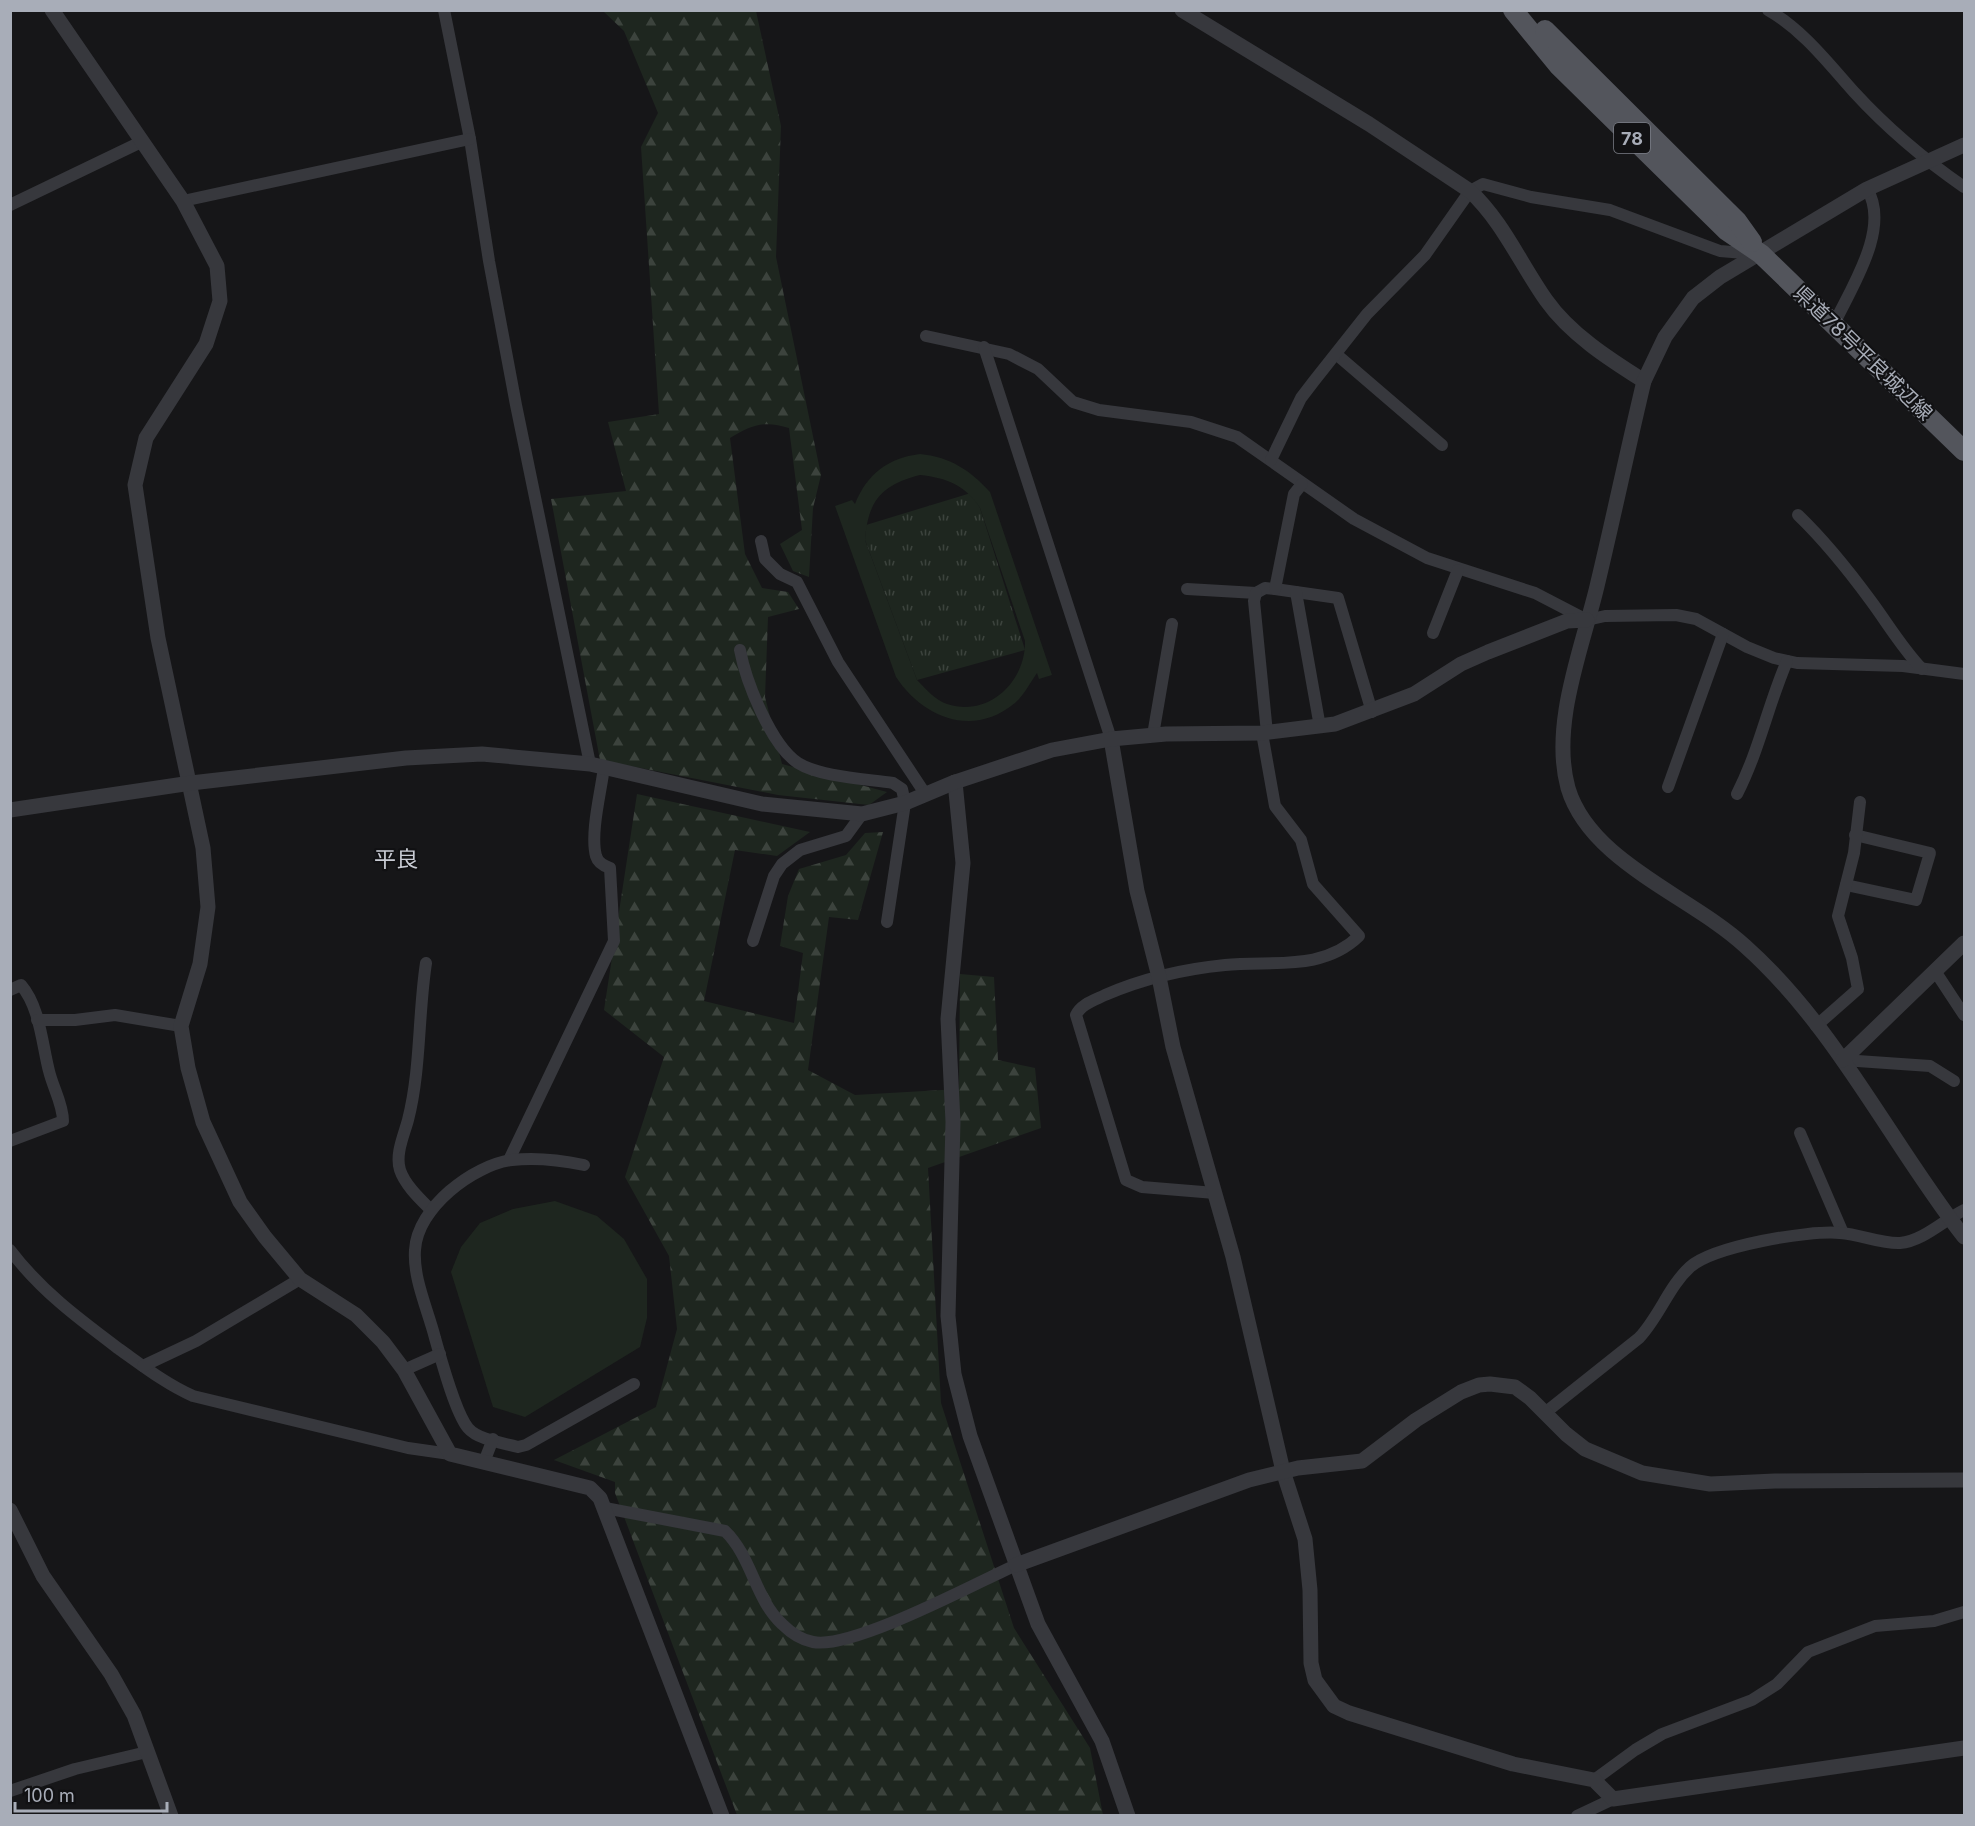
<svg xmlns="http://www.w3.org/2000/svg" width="1975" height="1826" viewBox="0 0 1975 1826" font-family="Inter,'Noto Sans JP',sans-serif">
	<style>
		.grass { fill: url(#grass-tufts) }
		.forest { fill: url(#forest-firs) }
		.park { fill: #1e261f; fill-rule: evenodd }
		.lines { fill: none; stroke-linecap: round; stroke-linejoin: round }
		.minor { stroke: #37383d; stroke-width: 12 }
		.tertiary { stroke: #37383d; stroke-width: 15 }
		.primary { stroke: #53555c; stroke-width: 20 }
		.labels { text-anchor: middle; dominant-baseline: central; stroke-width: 4.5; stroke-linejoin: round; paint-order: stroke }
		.shield { fill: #111113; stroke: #7b7e86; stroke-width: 1.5 }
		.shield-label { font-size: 18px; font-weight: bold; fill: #a8adb8 }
		.street-label { font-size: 20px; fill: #a8adb8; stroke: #111113 }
		.quarter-label { font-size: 22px; fill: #c9ccd4; stroke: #111113 }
	</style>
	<defs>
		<pattern id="grass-tufts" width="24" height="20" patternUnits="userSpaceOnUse" patternTransform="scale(1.5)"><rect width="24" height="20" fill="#1e261f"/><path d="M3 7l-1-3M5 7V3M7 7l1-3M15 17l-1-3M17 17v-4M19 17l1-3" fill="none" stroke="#3c433d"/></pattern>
		<pattern id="forest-firs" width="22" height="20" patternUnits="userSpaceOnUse" patternTransform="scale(1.5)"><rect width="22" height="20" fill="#1e261f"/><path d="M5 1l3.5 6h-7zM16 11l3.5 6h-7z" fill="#3c433d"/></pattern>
	</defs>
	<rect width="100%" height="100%" fill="#161618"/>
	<path class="grass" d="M971 493 980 508 1025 650 917 680 865 540 866 525Z"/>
	<g class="forest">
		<path d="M603 11H756L781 126 776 257 821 475 813 508 809 577 793 571 780 544 802 530 789 428C765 420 751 425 730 438L745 554 762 588 788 592 799 609 768 617 765 697 782 764 887 792 869 805 778 795 600 760 551 499 626 491 608 422 659 414 641 147 658 113 624 31Z"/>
		<path d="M637 794 810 832 777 856 735 850 704 1001 794 1023 803 953 780 946 788 896 799 869 846 855 865 833 883 832 858 920 829 917 808 1070 855 1095 959 1089 960 974 994 977 998 1060 1035 1068 1041 1128 928 1168 941 1403 1014 1628 1090 1748 1103 1815H737L615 1493V1482L554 1460 656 1407 677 1329 669 1256 625 1177 664 1057 604 1010Z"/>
	</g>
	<g class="park">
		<path d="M920 454C950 457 970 470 990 492L1052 675 1039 679 1037 673C1030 683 1024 695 1015 703 973 738 923 718 896 677L835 506 852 500 855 504C867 474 888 458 920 454ZM920 475C947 478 965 485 980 508L1025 641C1026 681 989 718 947 704 935 700 926 689 917 680L865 540C868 501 881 485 920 475Z"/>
		<path d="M555 1201 597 1216 624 1239 647 1279V1318L640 1347 525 1417 493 1407 451 1272 461 1247 480 1223 513 1209Z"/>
	</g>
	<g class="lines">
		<g class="minor">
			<path d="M444 10 470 139 489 261 516 405 590 764"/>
			<path d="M1768 10C1803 30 1828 63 1854 92 1887 128 1925 160 1964 187"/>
			<path d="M183 201 470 139"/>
			<path d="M10 205 141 142"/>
			<path d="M1834 324C1851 288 1891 228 1867 189"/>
			<path d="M926 336 1009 354 1038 369 1073 402 1099 410 1191 422 1237 437 1354 519 1427 558 1535 593 1587 620 1605 616 1676 615 1696 619 1747 647 1774 658 1797 663 1903 666 1964 674"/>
			<path d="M984 347 1111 739"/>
			<path d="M1336 354 1442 445"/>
			<path d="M1271 460 1301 398 1314 381 1367 314 1425 255 1470 191 1483 184 1531 197 1610 210 1720 251 1756 254"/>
			<path d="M1798 515C1825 541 1849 571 1871 601 1888 624 1902 648 1922 669"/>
			<path d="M761 541 765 559 780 574 797 582 838 662 926 795"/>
			<path d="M1187 589 1256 593 1265 588 1275 589 1338 598 1372 712"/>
			<path d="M1275 589 1294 494 1302 484"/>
			<path d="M1296 592 1320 727"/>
			<path d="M1256 593 1254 601 1267 733"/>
			<path d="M1433 633 1458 570"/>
			<path d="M740 650C746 682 771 745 798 763 820 777 867 779 893 783L902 789 905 803 887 922"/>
			<path d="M1153 735 1172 624"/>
			<path d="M1668 787 1723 634"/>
			<path d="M1737 794C1759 751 1768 705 1787 661"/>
			<path d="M1846 885 1916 900 1930 853 1855 835"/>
			<path d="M753 941 774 876 782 864 800 850 846 836 862 814"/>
			<path d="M426 963C418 1015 421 1069 408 1120 404 1135 395 1154 400 1170 405 1185 420 1199 431 1210"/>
			<path d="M1935 971 1964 1015"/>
			<path d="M10 990 21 985C40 1007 42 1044 49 1071 53 1088 63 1104 63 1121L10 1141"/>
			<path d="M37 1020H75L115 1015 181 1026"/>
			<path d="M1816 1026 1858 989 1852 958 1838 916 1854 853 1860 802"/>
			<path d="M1843 1060 1930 1066 1954 1081"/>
			<path d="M1800 1133 1843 1233"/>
			<path d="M509 1160 614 941 610 868C604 866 598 863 596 856 590 833 601 792 604 767"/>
			<path d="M584 1165C560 1160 537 1157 512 1160 473 1165 417 1208 415 1250 413 1279 428 1310 435 1338 441 1359 455 1412 468 1428 478 1440 504 1443 518 1447L526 1445 634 1384"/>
			<path d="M1215 1193 1142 1187 1126 1180 1076 1015C1081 1004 1095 1000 1105 995 1142 979 1184 969 1225 965 1271 960 1322 972 1359 936L1313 884 1301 840 1275 806 1262 733"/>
			<path d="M10 1250C41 1291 79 1319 119 1349 143 1366 166 1384 193 1396L408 1448 450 1454"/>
			<path d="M143 1366 196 1341 300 1279"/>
			<path d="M404 1370 440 1354"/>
			<path d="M1546 1412 1639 1338C1659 1317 1669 1286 1690 1267 1714 1246 1808 1230 1840 1233 1860 1234 1881 1244 1900 1243 1923 1241 1944 1220 1964 1210"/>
			<path d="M484 1462 493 1439"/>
			<path d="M605 1508 725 1531C752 1557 755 1599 782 1624 790 1632 802 1640 813 1642 852 1650 976 1583 1016 1565"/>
			<path d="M1594 1780 1635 1750 1662 1734 1752 1700 1777 1684 1808 1652 1875 1626 1934 1621 1964 1612"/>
			<path d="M10 1791 75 1769 147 1752"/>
			<path d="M1577 1816 1613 1799"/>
		</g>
		<g class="tertiary">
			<path d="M52 10 183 201 217 266 220 301 206 344 146 438 135 485 158 638 203 848 208 907 200 964 181 1026 188 1068 203 1122 240 1202 265 1237 300 1279 356 1315 383 1342 404 1370 450 1454 590 1488 600 1498 722 1816"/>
			<path d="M1182 10 1369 124 1470 191C1503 222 1520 263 1546 300 1570 334 1609 359 1644 381"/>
			<path d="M1964 145 1867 189 1720 277 1693 298 1665 337 1644 381C1628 448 1614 515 1598 582 1584 644 1550 723 1568 788 1590 862 1691 896 1745 946 1836 1027 1890 1142 1964 1237"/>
			<path d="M1111 739 1137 891 1159 977 1173 1047 1233 1257 1283 1471 1305 1539 1310 1590 1311 1663 1315 1680 1334 1706 1349 1713 1513 1764 1594 1780 1613 1799 1964 1748"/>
			<path d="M955 782 963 863 948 1019 953 1122 948 1316 954 1374 970 1436 1038 1624 1102 1741 1128 1816"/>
			<path d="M10 810 191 783 406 758 482 754 590 764 762 804 862 814 905 803 955 782 1052 750 1111 739 1166 734 1262 733 1335 724 1414 694 1461 664 1488 652 1567 621 1587 620"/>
			<path d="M1843 1060 1964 943"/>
			<path d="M10 1510 43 1576 111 1674 134 1715 171 1816"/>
			<path d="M1016 1565 1249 1480 1298 1468 1362 1461 1416 1420 1461 1392 1479 1385 1490 1384 1515 1387 1530 1398 1566 1434 1585 1449 1642 1473 1710 1484 1775 1481 1964 1480"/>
		</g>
		<g class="primary">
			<path d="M1513 10 1558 65 1727 231 1761 254 1964 451"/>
			<path d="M1545 30 1737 221 1752 242"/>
		</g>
	</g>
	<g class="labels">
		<rect class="shield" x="1614" y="123" width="36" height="30" rx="4.5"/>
		<g class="shield-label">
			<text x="1632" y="138">78</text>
		</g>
		<g class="street-label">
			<text transform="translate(1863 353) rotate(44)">県道78号平良城辺線</text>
		</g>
		<g class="quarter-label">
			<text x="396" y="859">平良</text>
		</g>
	</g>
	<rect width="1975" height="1826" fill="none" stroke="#a8adb8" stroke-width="24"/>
	<path d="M15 1802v9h152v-9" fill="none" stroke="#a8adb8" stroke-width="3"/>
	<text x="24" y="1802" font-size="18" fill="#a8adb8" stroke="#111113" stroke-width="4.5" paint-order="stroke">100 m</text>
</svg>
